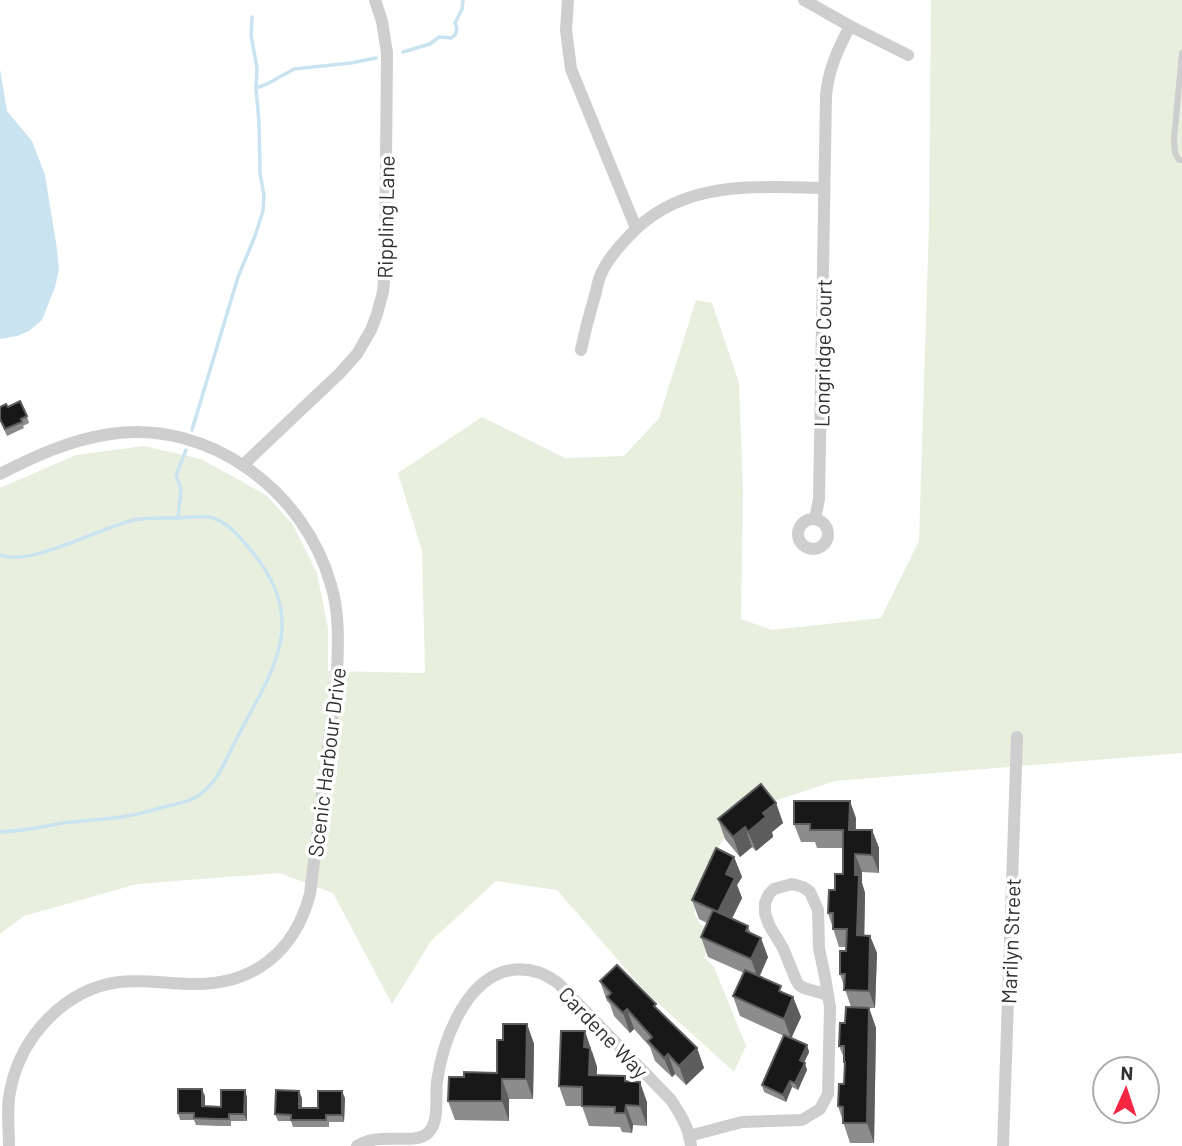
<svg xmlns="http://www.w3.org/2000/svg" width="1182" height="1146" viewBox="0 0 1182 1146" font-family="Barlow,sans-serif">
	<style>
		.green { fill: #e8efde }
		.water { fill: #c9e3f0 }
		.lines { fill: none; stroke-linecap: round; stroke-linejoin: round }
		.stream { stroke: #c9e3f0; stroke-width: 3.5 }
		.lane { stroke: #cecece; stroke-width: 6 }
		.street { stroke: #cecece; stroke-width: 12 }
		.wall { fill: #8c8c8c }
		.shaded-wall { fill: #5d5d5d }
		.building { fill: #181818; stroke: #5d5d5d; stroke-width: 2 }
		.labels { text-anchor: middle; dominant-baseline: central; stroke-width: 7; stroke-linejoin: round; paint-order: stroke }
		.street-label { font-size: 21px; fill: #313131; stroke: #fff }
	</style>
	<rect width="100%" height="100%" fill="#fff"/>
	<path class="green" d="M931 0H1182V753L835 781 741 812 705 868 694 913 700 924 714 931 704 957 714 967 746 1046 734 1072 647 993 557 890 496 881 431 941 392 1004 333 893 279 873 137 884 24 916 0 934V488L76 455 144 446 201 459 234 477 267 496 293 525 317 573 328 628V671L425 673 422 551 398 473 482 417 565 458 624 456 659 418 696 300 712 303 739 383 743 490 741 619 772 630 881 618 919 541 929 223Z"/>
	<path class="water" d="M0 69 7 111 32 141 45 175 57 249 59 270 55 287 42 320 29 331 17 336 0 339Z"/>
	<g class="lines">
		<g class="stream">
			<path d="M403 52 430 44 439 37 451 38 455 35 457 29 455 23 462 9 463 0"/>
			<path d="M256 88 267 84 294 69 351 63 376 58"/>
			<path d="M192 430 238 277 255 236 263 211 264 196 260 173 259 122 256 88 257 68 251 35 252 17"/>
			<path d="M178 518 181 489 176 475 186 450"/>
			<path d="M0 555C31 567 101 527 134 520 148 517 163 518 177 518 188 517 199 516 210 517 229 522 241 538 254 554 308 622 274 668 239 734 229 753 220 778 203 792 193 801 180 803 168 806 155 809 141 814 127 816 106 820 84 820 63 823 40 827 24 831 0 832"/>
		</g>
		<path class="lane" d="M1182 53 1174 139 1175 153 1179 160H1182"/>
		<g class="street">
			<path d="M568 0 566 30 571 69 636 228"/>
			<path d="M804 0 850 26 908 55"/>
			<path d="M581 350C585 331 590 312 596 292 597 286 599 278 602 272 608 259 618 248 628 237 681 179 753 187 824 188"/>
			<path d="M243 465 339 374 357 354 371 330 377 314 383 292 385 270 387 53 382 21 375 0"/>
			<path d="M0 474C35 456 70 440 110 434 209 419 305 491 331 585 340 614 338 645 337 675L310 894C295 951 254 985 194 984 169 984 143 979 119 982 65 989 22 1036 11 1087 6 1106 9 1127 9 1146"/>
			<circle cx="813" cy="534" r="15"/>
			<path d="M815 519 819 499 826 96C828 70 838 49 850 26"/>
			<path d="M689 1136 742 1122 802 1120 820 1109 828 1094 830 1007 825 977 819 948 818 910 810 892 803 887 792 884 774 889 769 894 765 903V913L769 925 783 948 796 980 799 985 804 988 828 995"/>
			<path d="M357 1146C379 1131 414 1146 428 1133 440 1121 435 1098 437 1082 442 1044 463 985 503 972 523 966 542 971 558 983L671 1100C681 1115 689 1128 691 1146"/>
			<path d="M1003 1146 1017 737"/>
		</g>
	</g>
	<g class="wall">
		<path d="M0 407H8L27 416 29 423 23 426 24 428 7 436 0 421Z"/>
		<path d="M776 803 783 823 772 832 773 837 756 851 752 847 740 857 725 839 718 819Z"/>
		<path d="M856 818V830H872L879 848V873L862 872V883L865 893 864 935 870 936 877 953 875 1008H869L876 1028 874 1143H850L838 1106 844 1084 845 1066 844 1058 839 1046 851 1007 840 974 846 947H839L828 913 835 890 843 874V848H817L815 842H801L794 824Z"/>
		<path d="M734 857 742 877 737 885 742 898 732 919 748 926 751 934 768 957 760 976 784 993 793 997 801 1017 791 1038 807 1045 809 1052 804 1063 807 1070 798 1090 792 1087 786 1102 764 1092 762 1085 784 1036 740 1016 733 996 744 973 708 957 701 937 707 923 699 919 692 900Z"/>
		<path d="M600 981 658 1009 697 1048 704 1068 686 1085 675 1074 672 1077 655 1061 650 1047 634 1029 630 1033 614 1016 610 1004 607 1001Z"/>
		<path d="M527 1024 534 1044 533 1099H509V1121L455 1120 448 1101 464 1077 497 1073 503 1040Z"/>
		<path d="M592 1051 597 1067V1075L627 1081 647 1102V1126L633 1125 632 1133 622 1132 620 1127 589 1126 582 1106H566L559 1086Z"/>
		<path d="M205 1096V1106L221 1107 247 1097V1121H231V1126H219L196 1125 194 1120H180L178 1113Z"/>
		<path d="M302 1098V1108H318L345 1098 344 1122H329V1127H293L291 1121H278L275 1114Z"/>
	</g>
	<g class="shaded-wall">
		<path d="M850 801 856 818 855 848 849 830Z"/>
		<path d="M776 803 783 823 772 832 773 837 756 851 748 832 763 813Z"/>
		<path d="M745 827 752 847 740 857 733 837Z"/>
		<path d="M872 830 879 848V873L872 855Z"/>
		<path d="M855 854 862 872V883L865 893 864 953 857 935Z"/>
		<path d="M734 857 742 877 737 885 742 898 725 932 718 912 726 874Z"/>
		<path d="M870 936 877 953 875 1008 869 991Z"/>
		<path d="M761 938 768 957 758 979 751 959Z"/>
		<path d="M793 997 801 1017 791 1039 784 1019Z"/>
		<path d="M869 1008 876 1028 874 1143 867 1123Z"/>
		<path d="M627 1009 634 1029 630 1033 623 1013Z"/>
		<path d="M527 1024 534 1044 533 1099 526 1079Z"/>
		<path d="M585 1031 597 1067 596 1095 589 1075 584 1047Z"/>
		<path d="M807 1045 809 1052 802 1067 800 1060Z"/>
		<path d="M697 1048 704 1068 686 1085 679 1066Z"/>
		<path d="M668 1054 675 1074 672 1077 664 1058Z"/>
		<path d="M805 1063 807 1070 798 1090 795 1083Z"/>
		<path d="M502 1079 509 1099V1121L502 1101Z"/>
		<path d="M790 1081 792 1087 786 1102 783 1095Z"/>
		<path d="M640 1082 647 1102V1126L640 1106Z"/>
		<path d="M202 1089 205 1096V1113L202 1106Z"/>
		<path d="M245 1090 247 1097V1121L244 1114Z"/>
		<path d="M299 1091 302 1098V1115L299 1108Z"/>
		<path d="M342 1091 345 1098 344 1122 342 1115Z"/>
		<path d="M626 1105 633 1125 632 1133 625 1113Z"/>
	</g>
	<g class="building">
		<path d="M20 401 27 416 21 419 22 422 5 429 0 419V407L6 404 8 407Z"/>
		<path d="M761 784 776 803 763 813 766 817 748 832 745 827 733 837 718 819Z"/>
		<path d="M794 801H850L849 830H872V855L855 854V875H859L857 935 870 936 869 991 844 990 845 974H840V951H846L847 929H833V913H828L829 890H835V874H843V830H810V824H794Z"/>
		<path d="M716 848 734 857 726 874 735 878 718 912 692 900Z"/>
		<path d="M713 910 748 926 746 931 761 938 751 959 701 937Z"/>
		<path d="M617 965 656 1004 654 1006 697 1048 679 1066 668 1054 664 1058 648 1041 652 1037 627 1009 623 1013 607 997 611 993 600 981Z"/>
		<path d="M745 970 781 986 779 991 793 997 784 1019 733 996Z"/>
		<path d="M846 1007 869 1008 867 1123H843V1107L838 1106 839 1084H844L845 1062H844V1046H839L840 1023H845Z"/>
		<path d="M503 1024H527L526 1079H502V1101H448L449 1077H464V1072L497 1073V1040H503Z"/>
		<path d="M561 1031H585L584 1047 590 1048 589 1075 625 1076V1081L640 1082V1106L626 1105 625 1113H615V1107L582 1106V1087L559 1086Z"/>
		<path d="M784 1035 807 1045 800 1060 805 1063 795 1083 790 1081 783 1095 762 1085Z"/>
		<path d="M178 1089H202V1106L221 1107V1090H245L244 1114H229V1119H217L194 1118V1113H178Z"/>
		<path d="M276 1090 299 1091V1108H318V1091H342V1115H326V1120H291V1115L275 1114Z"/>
	</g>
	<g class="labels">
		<g class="street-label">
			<text transform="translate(385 217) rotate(-89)">Rippling Lane</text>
			<text transform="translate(822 353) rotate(-89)">Longridge Court</text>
			<text transform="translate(326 762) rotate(-83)">Scenic Harbour Drive</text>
			<text transform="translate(1010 941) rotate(-88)">Marilyn Street</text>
			<text transform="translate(604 1032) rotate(46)">Cardene Way</text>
		</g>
	</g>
	<g transform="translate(1126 1090) rotate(3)"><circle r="33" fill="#ffffff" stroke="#adadad" stroke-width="2"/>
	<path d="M0-5L12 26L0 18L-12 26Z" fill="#f52642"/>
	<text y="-10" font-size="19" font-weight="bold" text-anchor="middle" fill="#313131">N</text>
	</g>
</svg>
